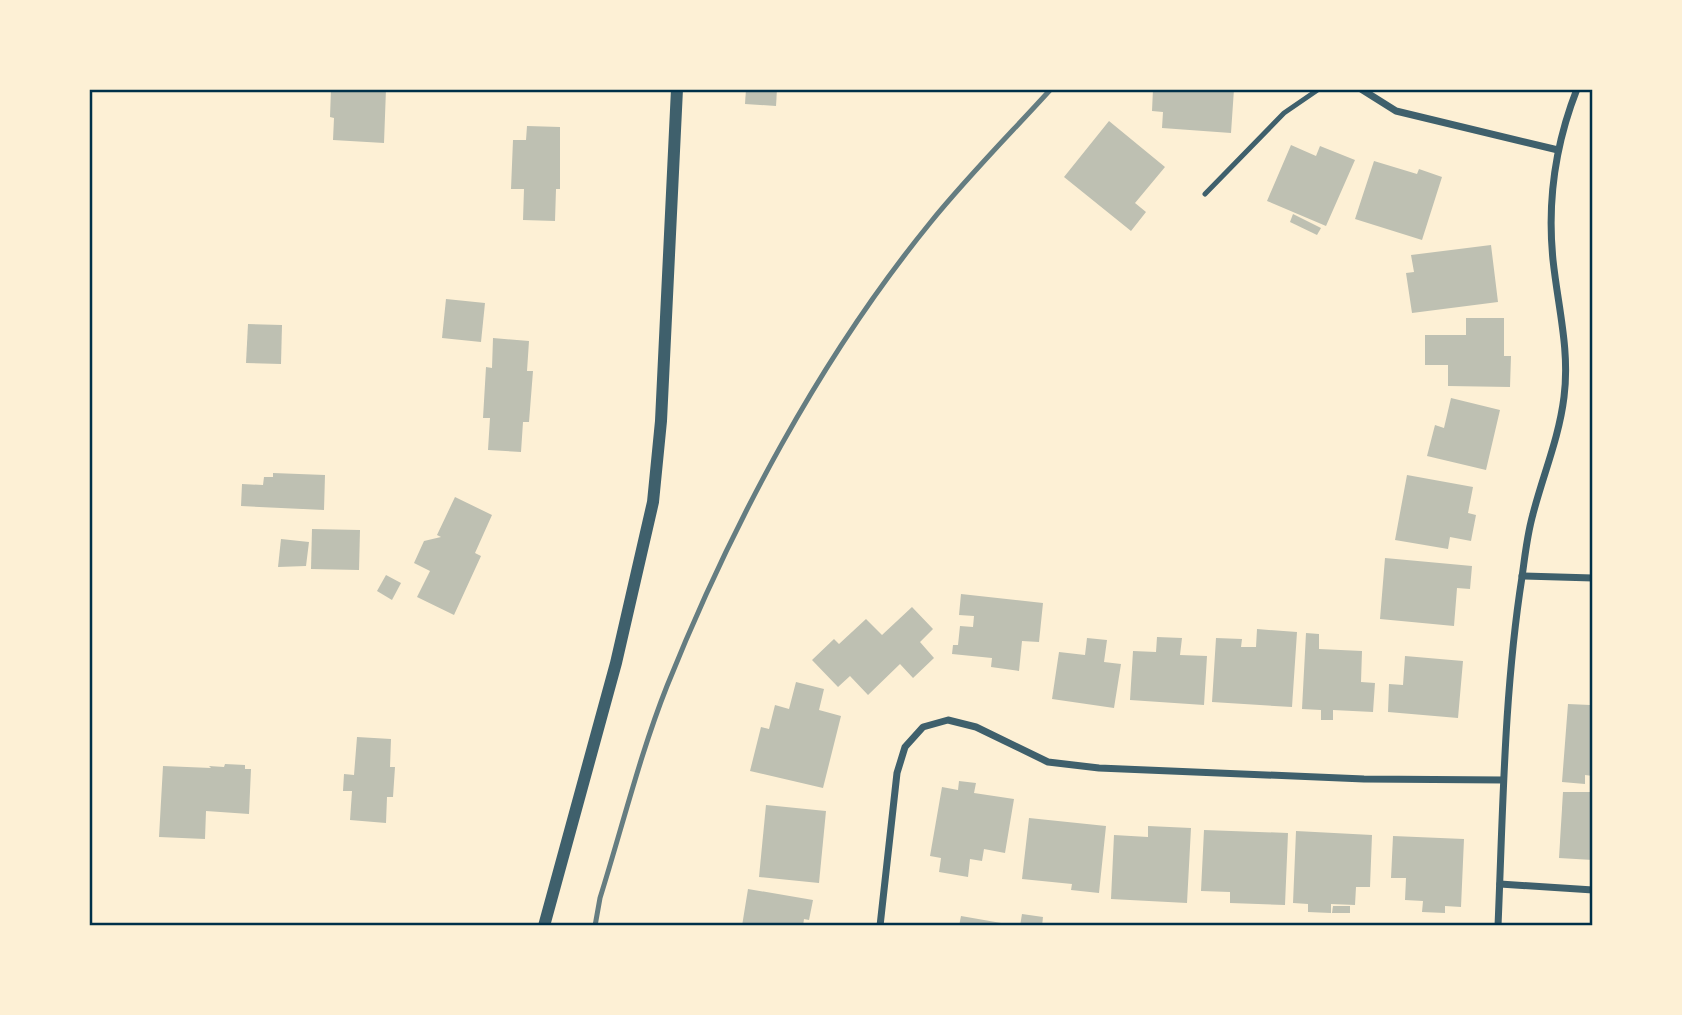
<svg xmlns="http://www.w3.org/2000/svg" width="1682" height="1015" viewBox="0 0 1682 1015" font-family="'Sofia Sans Condensed',sans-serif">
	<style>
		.building { fill: #bec0b2 }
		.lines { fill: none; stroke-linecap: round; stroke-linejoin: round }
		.service { stroke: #3f606c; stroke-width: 5 }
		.minor { stroke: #3f606c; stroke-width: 7 }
		.tertiary { stroke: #3f606c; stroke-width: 12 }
		.rail { stroke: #657d81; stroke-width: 5 }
		.neatline { fill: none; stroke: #003049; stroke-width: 2.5 }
	</style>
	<rect width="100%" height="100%" fill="#fdf0d5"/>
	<g class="building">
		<path d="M331 89H386L384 143 333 140 334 118 330 117Z"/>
		<path d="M746 89H777L776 106 745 104Z"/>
		<path d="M1153 89H1234L1231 133 1162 128 1163 112 1152 111Z"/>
		<path d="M1109 121 1165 167 1135 203 1146 212 1131 231 1064 177Z"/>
		<path d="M527 126 560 127V189H556L555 221 523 220 524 189H511L513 140H526Z"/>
		<path d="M1291 145 1316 156 1320 146 1355 160 1326 226 1267 201Z"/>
		<path d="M1374 161 1417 174 1419 169 1442 177 1422 240 1355 219Z"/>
		<path d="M1293 214 1321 228 1317 235 1290 222Z"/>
		<path d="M1491 245 1498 302 1412 313 1406 273 1414 272 1411 255Z"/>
		<path d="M446 299 485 303 481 342 442 338Z"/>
		<path d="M1466 318H1504V356H1511L1510 387 1448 386V365H1425V335H1466Z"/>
		<path d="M248 324 282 325 281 364 246 363Z"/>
		<path d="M493 338 529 341 527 371H533L529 422H523L521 452 488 450 490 418H483L486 367 492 368Z"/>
		<path d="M1451 398 1500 410 1486 470 1427 456 1435 425 1444 428Z"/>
		<path d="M273 473 325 475 324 510 241 506 242 484 263 485 264 477H273Z"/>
		<path d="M1407 475 1473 487 1468 513 1476 515 1471 541 1450 537 1448 549 1395 540Z"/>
		<path d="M455 497 492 515 475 553 481 556 454 615 417 597 430 571 414 563 424 541 441 537 437 535Z"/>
		<path d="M312 529 360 530 359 570 311 569Z"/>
		<path d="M281 539 309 542 306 566 278 567Z"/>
		<path d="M1385 558 1472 566 1470 589 1457 588 1454 626 1380 619Z"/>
		<path d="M386 575 401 583 392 600 377 591Z"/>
		<path d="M961 594 1043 603 1039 642 1022 641 1019 671 991 667 992 658 952 654 953 645H958L960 626 973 627 974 616 959 615Z"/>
		<path d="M912 607 933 629 920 642 934 658 913 678 900 664 868 695 850 676 838 687 812 660 834 639 839 644 866 619 882 635Z"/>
		<path d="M1257 629 1297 632 1292 707 1212 702 1216 638 1242 639 1241 647H1256Z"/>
		<path d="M1306 633 1319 634V649L1362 651 1361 682 1375 683 1373 712 1333 710V720H1321V710L1302 709Z"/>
		<path d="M1157 637 1182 638 1180 655 1207 656 1204 705 1130 700 1133 651 1156 652Z"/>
		<path d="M1087 638 1107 640 1104 662 1121 664 1114 708 1052 699 1059 652 1085 655Z"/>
		<path d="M1405 656 1463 661 1458 718 1388 712 1389 684 1403 685Z"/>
		<path d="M796 682 824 689 819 710 841 716 823 788 750 771 761 727 769 729 775 705 789 709Z"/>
		<path d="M1591 700 1593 776 1585 775V784L1562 782 1568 704 1590 705Z"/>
		<path d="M357 737 391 739 390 767H395L393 797H387L386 823 350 820 352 791H343L344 774 354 775Z"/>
		<path d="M225 764 245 765V769H251L249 814 206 811 205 839 159 837 163 766 211 768 209 766 224 767Z"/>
		<path d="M959 781 976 783 974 793 1014 799 1005 853 984 849 982 861 970 859 968 877 939 872 941 858 930 856 942 787 958 790Z"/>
		<path d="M1563 792H1593V860L1559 858Z"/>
		<path d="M766 805 826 811 819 883 759 877Z"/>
		<path d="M1029 818 1106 826 1099 893 1071 890 1072 884 1022 879Z"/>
		<path d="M1148 826 1191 828 1187 903 1111 899 1114 835 1148 837Z"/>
		<path d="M1204 830 1288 833 1285 905 1230 903V892L1201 891Z"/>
		<path d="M1296 831 1372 835 1370 887H1356L1355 905 1331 904V913L1308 912V904L1293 903Z"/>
		<path d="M1393 836 1464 839 1461 907 1445 906V913L1422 912 1423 901 1405 900 1406 878H1391Z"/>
		<path d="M748 889 813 900 809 920 804 919 803 926H742Z"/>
		<path d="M1333 906H1350V913H1332Z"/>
		<path d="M1022 914 1043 917 1042 926H1020Z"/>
		<path d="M961 916 1007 924V926H959Z"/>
	</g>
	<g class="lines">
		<path class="service" d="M1205 194 1284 113 1319 89"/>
		<g class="minor">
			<path d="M1361 89 1396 111 1558 150"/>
			<path d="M1522 576 1593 578"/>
			<path d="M1500 884 1593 890"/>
			<path d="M880 926 897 773 905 747 923 727 948 720 976 727 1048 762 1099 768 1364 779 1503 780"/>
			<path d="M1498 926C1503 810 1504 692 1522 577 1525 556 1527 535 1533 514 1543 475 1559 438 1564 397 1570 350 1558 307 1553 260 1547 201 1555 145 1577 89"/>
		</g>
		<path class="tertiary" d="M544 926 616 663 653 502 661 421 677 89"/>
		<path class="rail" d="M595 926 600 898C622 828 640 754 667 686 732 524 820 358 930 223 968 176 1011 133 1051 89"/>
	</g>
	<rect width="1682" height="1015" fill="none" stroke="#fdf0d5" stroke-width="182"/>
	<rect x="91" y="91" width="1500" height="833" class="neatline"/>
</svg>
